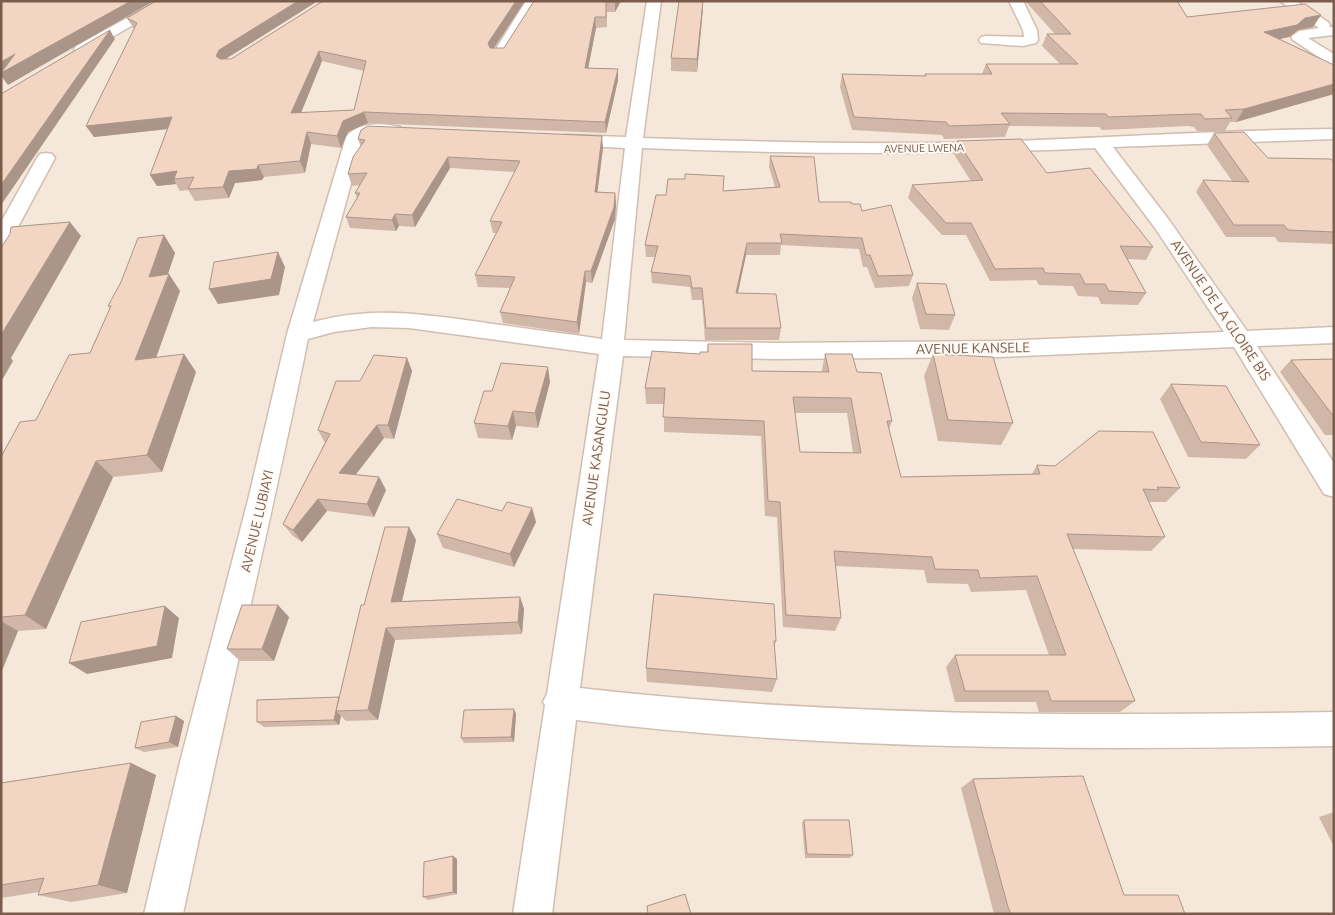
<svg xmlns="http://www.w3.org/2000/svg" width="1335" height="915" viewBox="0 0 1335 915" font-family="Ubuntu,sans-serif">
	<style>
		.residential { fill: #f5e8da }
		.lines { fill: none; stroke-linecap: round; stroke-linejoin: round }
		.minor-casing { stroke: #d1beb0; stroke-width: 3 }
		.minor { fill: #fff; fill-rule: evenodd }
		.wall { fill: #d1b7a8; fill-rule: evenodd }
		.shaded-wall { fill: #aa9588 }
		.building { fill: #f3d5c3; stroke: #aa9588; fill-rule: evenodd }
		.labels { text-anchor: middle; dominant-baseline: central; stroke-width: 4; stroke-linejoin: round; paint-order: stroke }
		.far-street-label { font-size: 11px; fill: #7a5c4d; stroke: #fffaf3 }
		.street-label { font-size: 14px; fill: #7a5c4d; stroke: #fffaf3 }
	</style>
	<rect width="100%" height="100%" fill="#fdf6ec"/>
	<rect class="residential" x="1" y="1" width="1333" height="913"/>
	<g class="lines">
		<defs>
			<g id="minor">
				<path d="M158 1H175L86 52H76L74 49 76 46Z"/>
				<path d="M526 1H540L504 58H494L492 55Z"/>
				<path d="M647 1H661L643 138C759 142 875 145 990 142 1105 138 1219 130 1334 129V139L1113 147 1169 220 1247 331 1334 327V343L1257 346 1334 463V497L1324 494 1234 347 999 357 774 359 623 356 580 688C830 717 1083 716 1334 712V746C1081 750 827 751 576 720L552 914H513L545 705 543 702 547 694 599 354 409 328 372 327 334 332 308 339C269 531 223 722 183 914H144L180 762 248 500 287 334 346 137C357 121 384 123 400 127L403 131 400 135C387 138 375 133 363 140L313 322C373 306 420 314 480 322 520 328 561 333 602 339L625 148 567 145 561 144 558 140 561 136 567 135 626 137ZM642 148C793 154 944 155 1095 148L1155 228 1224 332 999 341 774 343 624 340Z"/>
				<path d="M1009 1H1023L1037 30 1038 40 1036 43 1023 46 981 43 979 40 981 37 986 36 1024 37 1023 30Z"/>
				<path d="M1280 1H1296L1328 22 1330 25 1329 27H1334V35L1308 38 1334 54V65L1329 64 1293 40 1291 37 1299 31 1319 28Z"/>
				<path d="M46 153 52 154 55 158 11 240 8 244 1 246V222L37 158 40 154Z"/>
			</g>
		</defs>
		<use href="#minor" class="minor-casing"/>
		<use href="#minor" class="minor"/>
	</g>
	<g class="wall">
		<path d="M323 1H525L494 48H504L534 1H621L615 12H607V27L596 28 588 68 618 69V80L606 133 368 123 348 132 341 148 311 144 305 173 264 177 262 180 235 183 229 198 195 201 188 190 180 191 176 184 157 186 150 175 167 129 94 137 86 126 134 29 127 18 226 59H231ZM322 61 364 71 354 110 301 113Z"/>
		<path d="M1025 1H1177L1187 17 1321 15 1313 27 1298 30 1289 37 1279 39 1334 65V94L1236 122H1230L1225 131H1197L1194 127 1188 126 1102 130 1099 127 1009 126 1005 137 944 139 942 135 852 130 840 87 842 74 924 76 925 74H982L986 64H1060L1042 46 1047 34H1055Z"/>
		<path d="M703 8 697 72 671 71V58Z"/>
		<path d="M1214 133 1268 158 1334 162V244L1278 242 1275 237H1226L1196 192 1203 180 1232 181 1207 145Z"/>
		<path d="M358 139 603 148 597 192 615 193 616 205 615 219 592 283 586 282 579 334 503 323 500 312 510 288 478 287 475 275 496 233H493L490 221 515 172 450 168 415 227 399 226 396 231 350 228 346 217 357 198 355 193 360 185 352 186 348 174 361 147Z"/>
		<path d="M957 141 1047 173 1153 247 1146 260 1128 259 1146 293 1138 305 1101 304 1098 297 1078 296 1073 286 1039 285 1036 280 990 281 966 235H942L908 198 912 185 971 181 953 153Z"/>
		<path d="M770 156 819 202 852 204 862 211 913 275 909 286 875 288 867 267H863L859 249 781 245 780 255H746L738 293 781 328 779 340H705L702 300H692L690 287 652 283 651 272 655 257H646L645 245 666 195 775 187 769 167Z"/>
		<path d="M164 235 175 253 168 274 180 291 156 358 184 354 196 372 162 472 113 477 46 629 18 631 1 673V457L36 420 90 353 110 308 108 306Z"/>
		<path d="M917 283 955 315 949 330 920 329 912 298Z"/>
		<path d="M708 344 752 371 822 372V370L825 354 857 372 892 421 889 429 901 477 1032 474 1037 465 1180 488 1166 502H1149L1165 537 1151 551 1073 549 1135 701 1120 712H1039L1036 702H955L946 667 955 655H1049L1026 590 971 592 968 584 927 583 924 570 835 566 841 618 835 631 783 627 777 517 765 516 761 436 664 432V404H646L645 388 700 354 707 352ZM795 413H847L853 453 800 452Z"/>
		<path d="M933 354 1013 423 1001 445 938 441 924 376Z"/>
		<path d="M407 358 412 371 394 439 384 438 355 475 379 477 386 490 374 517 327 511 302 542 293 536 283 524 325 443 318 430 360 381Z"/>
		<path d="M1334 359V435H1325L1280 372 1291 360Z"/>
		<path d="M550 382 538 428 516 426 512 440 478 438 474 423 492 391Z"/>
		<path d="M1171 384 1260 445 1246 459 1188 457 1160 399Z"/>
		<path d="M532 508 536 522 514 567 443 548 437 534 502 511Z"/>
		<path d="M409 527 416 540 402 601 520 597 524 609 522 634 395 640 378 720 346 721 341 716 339 725 264 727 257 722 339 697 364 605Z"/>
		<path d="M654 594 776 641 774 648 777 679 772 692 647 682 646 668Z"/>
		<path d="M289 617 274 661H240L227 649Z"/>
		<path d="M516 714 514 742 464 743 461 738Z"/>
		<path d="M176 716 184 721 178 747 144 752 135 748Z"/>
		<path d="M156 775 127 893 71 902 38 895 39 892 1 898V783Z"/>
		<path d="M973 779 1124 895 1185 914H994L961 788Z"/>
		<path d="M1334 812V847L1319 817Z"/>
		<path d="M804 820 853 855 850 858H805L802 823Z"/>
		<path d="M453 856 457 859V894L428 900 423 897Z"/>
	</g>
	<g class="shaded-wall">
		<path d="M131 1H154L8 85 2 77 1 78V62L15 54Z"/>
		<path d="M298 1H318L224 60 221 66 216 56 219 50Z"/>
		<path d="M516 1H525L490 54 488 43Z"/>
		<path d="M615 1H621L615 12Z"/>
		<path d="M703 1V8L697 72V59Z"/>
		<path d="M1321 15 1313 27 1298 30 1289 37 1257 44 1264 32 1305 18Z"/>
		<path d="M595 17 596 28 586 79 585 68Z"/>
		<path d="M110 30 115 39 1 205V185Z"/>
		<path d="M319 51 322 61 296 125 291 113Z"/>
		<path d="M618 69V80L606 133 605 122Z"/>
		<path d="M1334 84V94L1236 122 1244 109Z"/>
		<path d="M364 112 368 123 348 132 341 148 337 136 343 121Z"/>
		<path d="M172 117 178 128 94 137 86 126Z"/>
		<path d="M307 132 311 144 305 173 300 161Z"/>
		<path d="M602 136 603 148 596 204 595 192Z"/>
		<path d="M448 157 450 168 415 227 412 215Z"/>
		<path d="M258 165 264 177 262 180 235 183 229 198 223 187 229 171Z"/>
		<path d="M177 171 174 179 176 184 157 186 150 175Z"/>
		<path d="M615 193 616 205 615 219 592 283 591 271Z"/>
		<path d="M395 214 399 226 396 231 392 220Z"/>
		<path d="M70 222 81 236 11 358 13 361 1 382V335Z"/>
		<path d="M164 235 175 253 162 291 169 274 180 291 149 377 135 360 149 277Z"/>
		<path d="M747 243 746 255 735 305 736 293Z"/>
		<path d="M278 252 285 267 279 295 218 304 209 289Z"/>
		<path d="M585 271 586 282 579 334 577 322Z"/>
		<path d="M184 354 196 372 162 472 147 455Z"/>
		<path d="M407 358 412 371 394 439 388 425Z"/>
		<path d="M548 367 550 382 538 428 535 413Z"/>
		<path d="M513 411 516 426 512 440 508 426Z"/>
		<path d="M377 425 384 438 347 486 339 473Z"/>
		<path d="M96 461 113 477 46 629 25 615Z"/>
		<path d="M379 477 386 490 374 517 367 504Z"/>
		<path d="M318 499 327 511 302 542 293 530Z"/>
		<path d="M532 508 536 522 514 567 510 554Z"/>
		<path d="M409 527 416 540 399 614 391 602Z"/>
		<path d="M520 597 524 609 522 634 518 622Z"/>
		<path d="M278 605 289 617 274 661 262 649Z"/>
		<path d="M165 606 179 618 172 658 87 674 69 663Z"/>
		<path d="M1 621 18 631 1 673Z"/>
		<path d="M386 628 395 640 378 720 368 710Z"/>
		<path d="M514 709 516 714 514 742 511 737Z"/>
		<path d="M336 711 341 716 339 725 334 720Z"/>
		<path d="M176 716 184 721 178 747 169 742Z"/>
		<path d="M131 763 156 775 127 893 98 885Z"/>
		<path d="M453 856 457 859V894L453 892Z"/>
	</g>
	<g class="building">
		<path d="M1 1H131L1 73 15 54 1 62Z"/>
		<path d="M156 1H298L219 50 216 56 220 59H231L323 1H516L488 43 490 48H504L534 1H615V2H606V17H595L585 68 618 69 605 122 364 112 343 121 337 136 307 132 300 161 258 165 257 169 229 171 223 187 188 189 194 177 174 179 177 171 150 175 172 117 86 126 137 23 127 18ZM319 51 366 61 354 110 291 113Z"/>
		<path d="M679 1H703L697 59 671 58Z"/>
		<path d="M1040 1H1177L1187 17 1305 4 1321 15 1305 18 1297 25 1264 32 1334 65V84L1244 109 1225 110 1232 118 1205 119 1201 114H1195L1108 117 1106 114 1001 113 1010 124 949 126 946 122 854 117 842 74 926 76 925 74H992L986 64H1078L1047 34H1071Z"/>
		<path d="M110 30 1 185V94Z"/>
		<path d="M368 126 602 136 595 192 615 193 614 207 591 271H585L577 322 500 312 515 277 475 275 502 222 490 221 520 161 448 157 412 215 395 214 392 220 346 217 360 193H355L367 173 348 174 353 157 365 140 358 139 361 130Z"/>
		<path d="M1244 132 1268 158 1331 159 1334 162V232L1288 230 1284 225H1234L1203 180 1249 182 1214 133Z"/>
		<path d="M1021 139 1047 173 1090 168 1153 247 1120 246 1146 293 1109 291 1105 284H1085L1080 274 1045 273 1043 268 995 269 971 223H946L912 185 983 180 957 141Z"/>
		<path d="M770 156 814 157 819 202H851L852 204H860L862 211 891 205 913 275 878 276 870 255H866L862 238 780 234 782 243H747L736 293 776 294 781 328H706L702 288H692L690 276 651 272 658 246 645 245 656 195H666L668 179H685V174L724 176 723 191 780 187Z"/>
		<path d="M70 222 1 335V248L10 234 11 227Z"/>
		<path d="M164 235 149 277 169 274 135 360 184 354 147 455 96 461 25 615 1 617V457L20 422 36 420 69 355 90 353 111 306H108L121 282 138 238Z"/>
		<path d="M278 252 271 279 209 289 214 262Z"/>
		<path d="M917 283 946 284 955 315 926 314Z"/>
		<path d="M708 344H752V371L829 372 825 354H852L857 372 881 373 892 421H887L901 477 1040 474 1037 465 1055 466 1099 431 1153 432 1180 488 1157 487 1159 490 1143 489 1165 537 1067 534 1135 701H1051L1048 691H965L955 655H1066L1037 576 980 578 978 570 935 569 932 557 834 551 841 618 786 615 780 502 768 501 764 421 663 417 665 388H645L652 351 700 354V352H708ZM793 397 851 398 861 453 800 452Z"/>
		<path d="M933 354 993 357 1013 423 948 420Z"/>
		<path d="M374 355 407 358 388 425H377L339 473 379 477 367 504 318 499 293 530 283 524 330 434 318 430 336 381H360Z"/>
		<path d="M1334 359V417L1291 360Z"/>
		<path d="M501 363 548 367 535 413 513 411 508 426 474 423 484 391H492Z"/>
		<path d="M1171 384 1226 386 1260 445 1201 442Z"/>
		<path d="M457 499 502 511 507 502 532 508 510 554 437 534Z"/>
		<path d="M385 527H409L391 602 520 597 518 622 386 628 368 710 336 711 361 605H364Z"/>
		<path d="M654 594 774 604 776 641H774L777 679 646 668Z"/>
		<path d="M242 605H278L262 649H227Z"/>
		<path d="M165 606 157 646 69 663 81 622Z"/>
		<path d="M339 697 334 720 257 722V700Z"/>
		<path d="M514 709 511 737 461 738 464 710Z"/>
		<path d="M176 716 169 742 135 748 141 722Z"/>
		<path d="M131 763 98 885 38 895 44 878 1 885V783Z"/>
		<path d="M1083 776 1124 895H1178L1185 914H1011L1008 907 973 779Z"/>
		<path d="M804 820H849L853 855 807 854Z"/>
		<path d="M453 856V892L423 897 424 862Z"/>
		<path d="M685 894 691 914H648L647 906Z"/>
	</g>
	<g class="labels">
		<g class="far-street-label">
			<text transform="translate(924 148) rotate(-1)">AVENUE LWENA</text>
		</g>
		<g class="street-label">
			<text transform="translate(1221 310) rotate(56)">AVENUE DE LA GLOIRE BIS</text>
			<text transform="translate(973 348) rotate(-1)">AVENUE KANSELE</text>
			<text transform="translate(596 458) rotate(-82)">AVENUE KASANGULU</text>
			<text transform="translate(257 521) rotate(-77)">AVENUE LUBIAYI</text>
		</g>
	</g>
	<rect width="1335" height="915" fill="none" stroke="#7a5c4d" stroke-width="5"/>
</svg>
